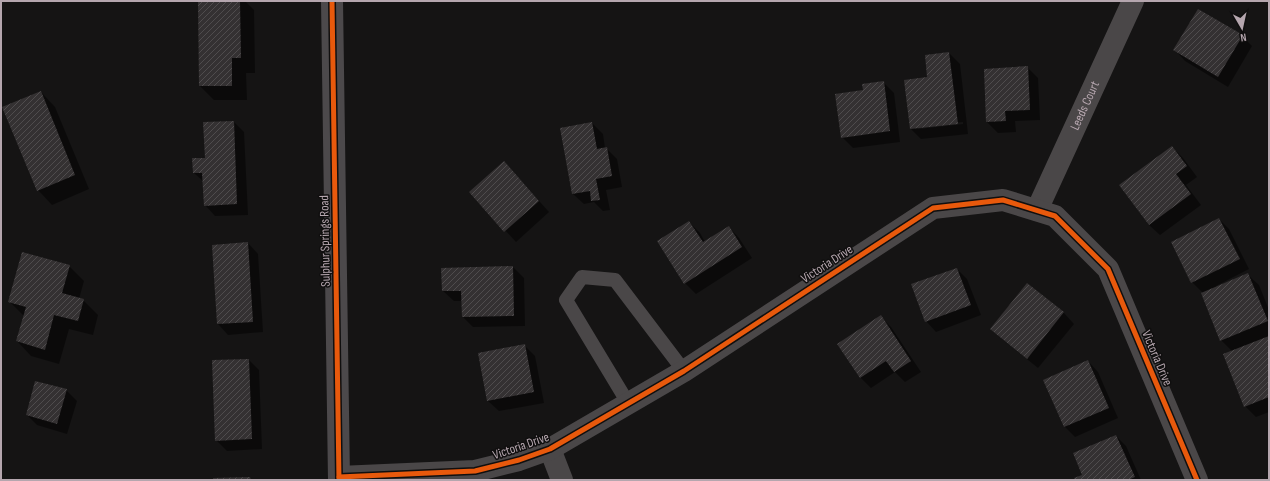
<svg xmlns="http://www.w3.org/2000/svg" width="1270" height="481" viewBox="0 0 1270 481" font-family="'Sofia Sans Condensed',sans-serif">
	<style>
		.shadow { fill: #0007; fill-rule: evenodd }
		.building { fill: url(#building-hatch) }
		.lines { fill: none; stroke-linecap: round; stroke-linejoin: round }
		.lane { stroke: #4a4748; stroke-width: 14 }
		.street { stroke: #4a4748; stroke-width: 22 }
		.secondary { stroke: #4c494b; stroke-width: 22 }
		.cycleway-casing { stroke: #100f0f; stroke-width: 8 }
		.cycleway { stroke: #e8590c; stroke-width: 5 }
		.labels { text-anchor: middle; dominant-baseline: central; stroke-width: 3; stroke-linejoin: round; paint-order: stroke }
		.street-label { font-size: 13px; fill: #b5a6ae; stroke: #100f0f }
	</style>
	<defs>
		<pattern id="building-hatch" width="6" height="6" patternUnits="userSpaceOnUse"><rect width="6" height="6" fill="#343132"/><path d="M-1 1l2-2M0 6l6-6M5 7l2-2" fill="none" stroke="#4f4c4d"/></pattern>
	</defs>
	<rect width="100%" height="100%" fill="#151414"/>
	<g class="shadow">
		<path d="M199 1H245L254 10 255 73H246L247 100H214L200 86Z"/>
		<path d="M1242 36 1252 46 1228 87 1185 61 1175 50Z"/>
		<path d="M949 53 960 64 968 134 921 139 911 129 928 78ZM963 122V124L918 129V127Z"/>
		<path d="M1027 67 1038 78 1040 120 1015 121 1016 132 998 133 987 122 985 70Z"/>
		<path d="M883 82 894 93 900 142 853 148 842 137 864 91Z"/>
		<path d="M41 92 55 107 89 189 52 205 38 190Z"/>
		<path d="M234 122 244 132 248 215 215 216 205 205 204 182 194 173Z"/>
		<path d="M592 123 603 134 605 148H606L617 159 622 187 606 190 610 210 603 211 594 202 584 204 573 194Z"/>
		<path d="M1172 147 1183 158 1197 177 1186 185 1201 205 1160 235 1149 225 1120 185Z"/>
		<path d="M514 173 549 212 516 242 470 192Z"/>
		<path d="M1219 219 1229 229 1249 269 1216 286 1217 287 1248 275 1259 285 1269 310V412L1256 417 1245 406 1232 351 1221 340 1203 293 1192 282Z"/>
		<path d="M689 222 700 233 705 242 729 227 739 238 752 258 696 294 685 283 659 242Z"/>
		<path d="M248 243 258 254 263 332 228 335 218 324 213 246Z"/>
		<path d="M69 266 84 281 79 299 83 300 98 315 93 335 69 329 59 364 31 356 17 341 24 316 9 301Z"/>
		<path d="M513 267 524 278 525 326 473 327 463 317 462 301H454L443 291 442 269Z"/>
		<path d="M957 269 967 279 981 315 936 332 926 321Z"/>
		<path d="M1027 284 1064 313 1074 324 1038 368 1002 339 991 329Z"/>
		<path d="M881 317 891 327 921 372 905 382 895 372 871 388 860 377Z"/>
		<path d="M525 346 535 356 544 403 499 411 488 401Z"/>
		<path d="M249 360 259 370 262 449 227 451 216 440Z"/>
		<path d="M1088 361 1098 372 1118 418 1075 437 1065 427 1044 380Z"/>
		<path d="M66 390 77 401 67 434 37 425 27 415Z"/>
		<path d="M1116 436 1126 446 1141 480H1076L1084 475Z"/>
	</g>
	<g class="building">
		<path d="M198 1H240L241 58H232V86H199Z"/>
		<path d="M1198 9 1243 35 1218 77 1173 50Z"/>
		<path d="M949 52 958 124 910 129 904 80 927 77 925 55Z"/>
		<path d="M1028 66 1030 110 1005 111 1006 121 986 122 984 69Z"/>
		<path d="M884 81 890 131 841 138 835 94 863 90 862 84Z"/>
		<path d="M41 91 75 175 37 191 2 107Z"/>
		<path d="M234 121 237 204 204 206 202 173H193L192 158H205L203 122Z"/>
		<path d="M592 122 597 149 607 147 612 176 596 179 600 200 591 201 590 191 572 194 560 128Z"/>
		<path d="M1172 146 1187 166 1176 174 1191 194 1149 225 1119 185Z"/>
		<path d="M504 161 539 201 504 232 469 192Z"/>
		<path d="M1219 218 1240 259 1191 283 1171 242Z"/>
		<path d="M689 221 703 242 729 226 742 247 684 284 657 241Z"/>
		<path d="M248 242 253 322 217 324 212 245Z"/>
		<path d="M22 252 70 265 62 293 84 299 78 321 54 315 45 350 16 341 26 307 8 302Z"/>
		<path d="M513 266 514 316 462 317 461 291H442L441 268Z"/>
		<path d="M957 268 971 305 925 322 911 284Z"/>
		<path d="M1248 273 1268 321 1220 341 1201 293Z"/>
		<path d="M1027 283 1064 312 1027 359 990 329Z"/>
		<path d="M881 315 911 361 894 372 886 361 860 378 837 344Z"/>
		<path d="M1269 336V397L1244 407 1223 354Z"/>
		<path d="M525 344 534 392 487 401 478 353Z"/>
		<path d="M249 359 252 439 215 441 212 360Z"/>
		<path d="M1088 360 1109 408 1064 427 1043 380Z"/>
		<path d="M35 381 67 389 57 424 26 415Z"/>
		<path d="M1116 435 1135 477 1128 480H1075L1074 478 1082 475 1073 453Z"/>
		<path d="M250 477 251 480H213V478Z"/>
	</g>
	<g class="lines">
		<path class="lane" d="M628 403 566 300 582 277 615 280 684 371"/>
		<g class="street">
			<path id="s1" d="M1037 210 1133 1"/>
			<path d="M550 449 562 480"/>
			<path d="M339 477 475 471 519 460 550 449 684 371 933 208 1003 200 1055 216 1108 269 1197 480"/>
		</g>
		<path class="secondary" d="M332 1 339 480"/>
		<defs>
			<g id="cycleway">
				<path d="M332 1 339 480"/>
				<path d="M339 477 475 471 519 460 550 449 684 371 933 208 1003 200 1055 216 1108 269 1197 480"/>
			</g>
		</defs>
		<use href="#cycleway" class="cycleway-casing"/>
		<use href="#cycleway" class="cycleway"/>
	</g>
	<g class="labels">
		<g class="street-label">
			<text stroke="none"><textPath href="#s1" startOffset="115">Leeds Court</textPath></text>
			<text transform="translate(325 241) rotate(-91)">Sulphur Springs Road</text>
			<text transform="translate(827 264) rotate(-33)">Victoria Drive</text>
			<text transform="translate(1157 358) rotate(67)">Victoria Drive</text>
			<text transform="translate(521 446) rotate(-19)">Victoria Drive</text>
		</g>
	</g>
	<rect width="1270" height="481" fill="none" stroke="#b5a6ae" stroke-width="4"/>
	<g transform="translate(1242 28) rotate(171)" stroke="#100f0f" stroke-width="3" paint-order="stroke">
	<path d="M0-3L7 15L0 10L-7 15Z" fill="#b5a6ae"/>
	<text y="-6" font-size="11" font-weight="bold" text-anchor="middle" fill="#b5a6ae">N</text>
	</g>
</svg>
